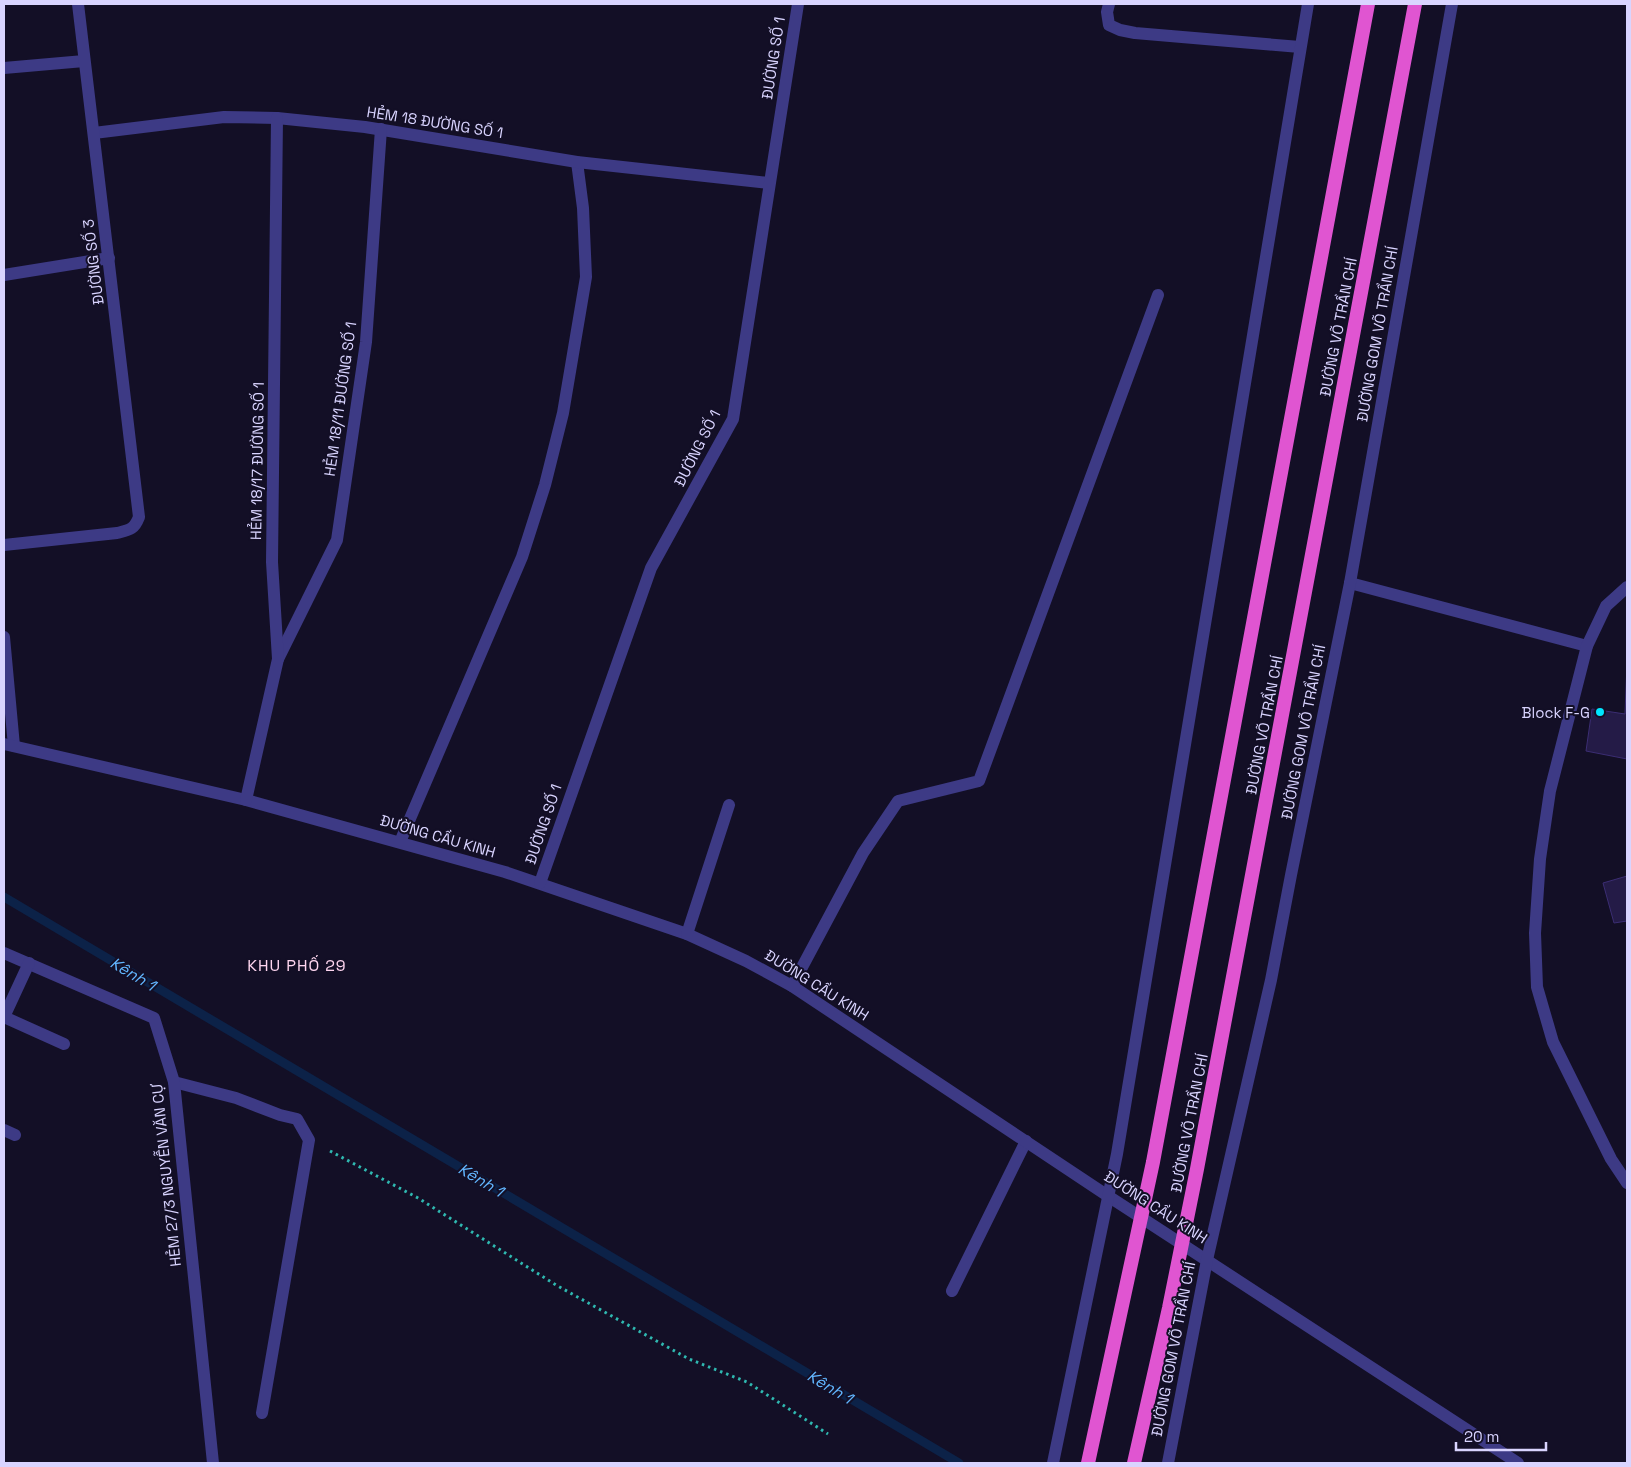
<svg xmlns="http://www.w3.org/2000/svg" width="1631" height="1467" viewBox="0 0 1631 1467" font-family="'Space Grotesk',sans-serif">
	<style>
		.lines { fill: none; stroke-linecap: round; stroke-linejoin: round }
		.stream { stroke: #0c2248; stroke-width: 9 }
		.building { fill: #241b47; stroke: #3b2d73 }
		.path { stroke: #2fb8b0; stroke-width: 3; stroke-dasharray: 2.5 4; stroke-linecap: butt }
		.service { stroke: #3d3a85; stroke-width: 12 }
		.minor { stroke: #3d3a85; stroke-width: 12 }
		.trunk { stroke: #e055d1; stroke-width: 14 }
		.poi-dot { fill: #00e5ff; stroke: #130f26; stroke-width: 2 }
		.labels { text-anchor: middle; dominant-baseline: central; stroke-width: 4; stroke-linejoin: round; paint-order: stroke }
		.street-label { font-size: 15px; fill: #d9d4ff; stroke: #130f26 }
		.poi-label { font-size: 15px; fill: #d9d4ff; stroke: #130f26; text-anchor: end }
		.neighbourhood-label { font-size: 16px; letter-spacing: 1px; fill: #ffd6f0; stroke: #130f26 }
		.water-label { font-size: 16px; font-style: italic; fill: #62b6ff; stroke: #130f26 }
	</style>
	<rect width="100%" height="100%" fill="#130f26"/>
	<g class="lines">
		<path class="stream" d="M4 897 959 1463"/>
	</g>
	<g class="building">
		<path d="M1627 664V759L1586 751 1592 709 1625 714Z"/>
		<path d="M1627 876V921L1614 923 1603 883Z"/>
	</g>
	<g class="lines">
		<path class="path" d="M330 1151 418 1198 556 1285 689 1359 747 1382 828 1434"/>
		<g class="service">
			<path d="M400 842 522 557 545 485 563 413 586 277 583 208 577 162"/>
			<path d="M792 986 863 853 898 801 979 781 1158 295"/>
			<path d="M174 1082 236 1098 280 1115 297 1119 309 1140 262 1413"/>
			<path d="M952 1291 1026 1141"/>
		</g>
		<g class="minor">
			<path d="M1109 4 1107 12 1109 25 1120 30 1135 33 1300 47"/>
			<path d="M4 68 84 61"/>
			<path d="M94 133 224 117 277 118 365 127 577 162 769 183"/>
			<path d="M4 275 109 258"/>
			<path d="M4 545 117 533C129 530 134 530 139 517L78 4"/>
			<path d="M1350 583 1587 646"/>
			<path d="M1627 587 1606 606 1587 646 1550 791 1540 859 1535 933 1537 987 1553 1042 1611 1159 1627 1183"/>
			<path d="M4 637 14 746"/>
			<path d="M278 659 337 540 366 342 381 129"/>
			<path d="M4 744 246 800 505 872 687 934 746 961 792 986 1108 1196 1518 1463"/>
			<path d="M246 800 278 659 272 562 277 118"/>
			<path d="M540 883 651 568 733 419 798 4"/>
			<path d="M687 934 729 805"/>
			<path d="M4 953 154 1018 174 1082 213 1463"/>
			<path d="M4 1017 64 1044"/>
			<path d="M4 1017 29 963"/>
			<path d="M4 1130 15 1135"/>
			<path d="M1053 1463 1117 1154 1308 4"/>
			<path d="M1168 1463 1207 1260 1271 980 1291 875 1350 583 1452 4"/>
		</g>
		<g class="trunk">
			<path d="M1088 1463 1153 1162 1368 4"/>
			<path d="M1134 1463 1169 1308 1197 1169 1415 4"/>
		</g>
	</g>
	<circle class="poi-dot" cx="1600" cy="712" r="5"/>
	<g class="labels">
		<g class="street-label">
			<text transform="translate(773 58) rotate(-81)">ĐƯỜNG SỐ 1</text>
			<text transform="translate(435 122) rotate(9)">HẺM 18 ĐƯỜNG SỐ 1</text>
			<text transform="translate(93 262) rotate(-97)">ĐƯỜNG SỐ 3</text>
			<text transform="translate(1338 327) rotate(-79)">ĐƯỜNG VÕ TRẦN CHÍ</text>
			<text transform="translate(1377 334) rotate(-80)">ĐƯỜNG GOM VÕ TRẦN CHÍ</text>
			<text transform="translate(340 399) rotate(-82)">HẺM 18/11 ĐƯỜNG SỐ 1</text>
			<text transform="translate(697 448) rotate(-63)">ĐƯỜNG SỐ 1</text>
			<text transform="translate(257 461) rotate(-89)">HẺM 18/17 ĐƯỜNG SỐ 1</text>
			<text transform="translate(1264 725) rotate(-79)">ĐƯỜNG VÕ TRẦN CHÍ</text>
			<text transform="translate(1303 732) rotate(-79)">ĐƯỜNG GOM VÕ TRẦN CHÍ</text>
			<text transform="translate(543 824) rotate(-71)">ĐƯỜNG SỐ 1</text>
			<text transform="translate(438 836) rotate(16)">ĐƯỜNG CẦU KINH</text>
			<text transform="translate(817 985) rotate(32)">ĐƯỜNG CẦU KINH</text>
			<text transform="translate(1189 1123) rotate(-79)">ĐƯỜNG VÕ TRẦN CHÍ</text>
			<text transform="translate(166 1175) rotate(-96)">HẺM 27/3 NGUYỄN VĂN CỰ</text>
			<text transform="translate(1156 1207) rotate(33)">ĐƯỜNG CẦU KINH</text>
			<text transform="translate(1173 1349) rotate(-79)">ĐƯỜNG GOM VÕ TRẦN CHÍ</text>
		</g>
		<g class="poi-label">
			<text x="1590" y="712">Block F-G</text>
		</g>
		<g class="neighbourhood-label">
			<text x="297" y="965">KHU PHỐ 29</text>
		</g>
		<g class="water-label">
			<text transform="translate(133 974) rotate(31)">Kênh 1</text>
			<text transform="translate(481 1180) rotate(31)">Kênh 1</text>
			<text transform="translate(830 1387) rotate(31)">Kênh 1</text>
		</g>
	</g>
	<rect width="1631" height="1467" fill="none" stroke="#d9d4ff" stroke-width="10"/>
	<path d="M1456 1442v8h90v-8" fill="none" stroke="#d9d4ff" stroke-width="2.5"/>
	<text x="1464" y="1442" font-size="15" fill="#d9d4ff" stroke="#130f26" stroke-width="4" paint-order="stroke">20 m</text>
</svg>
